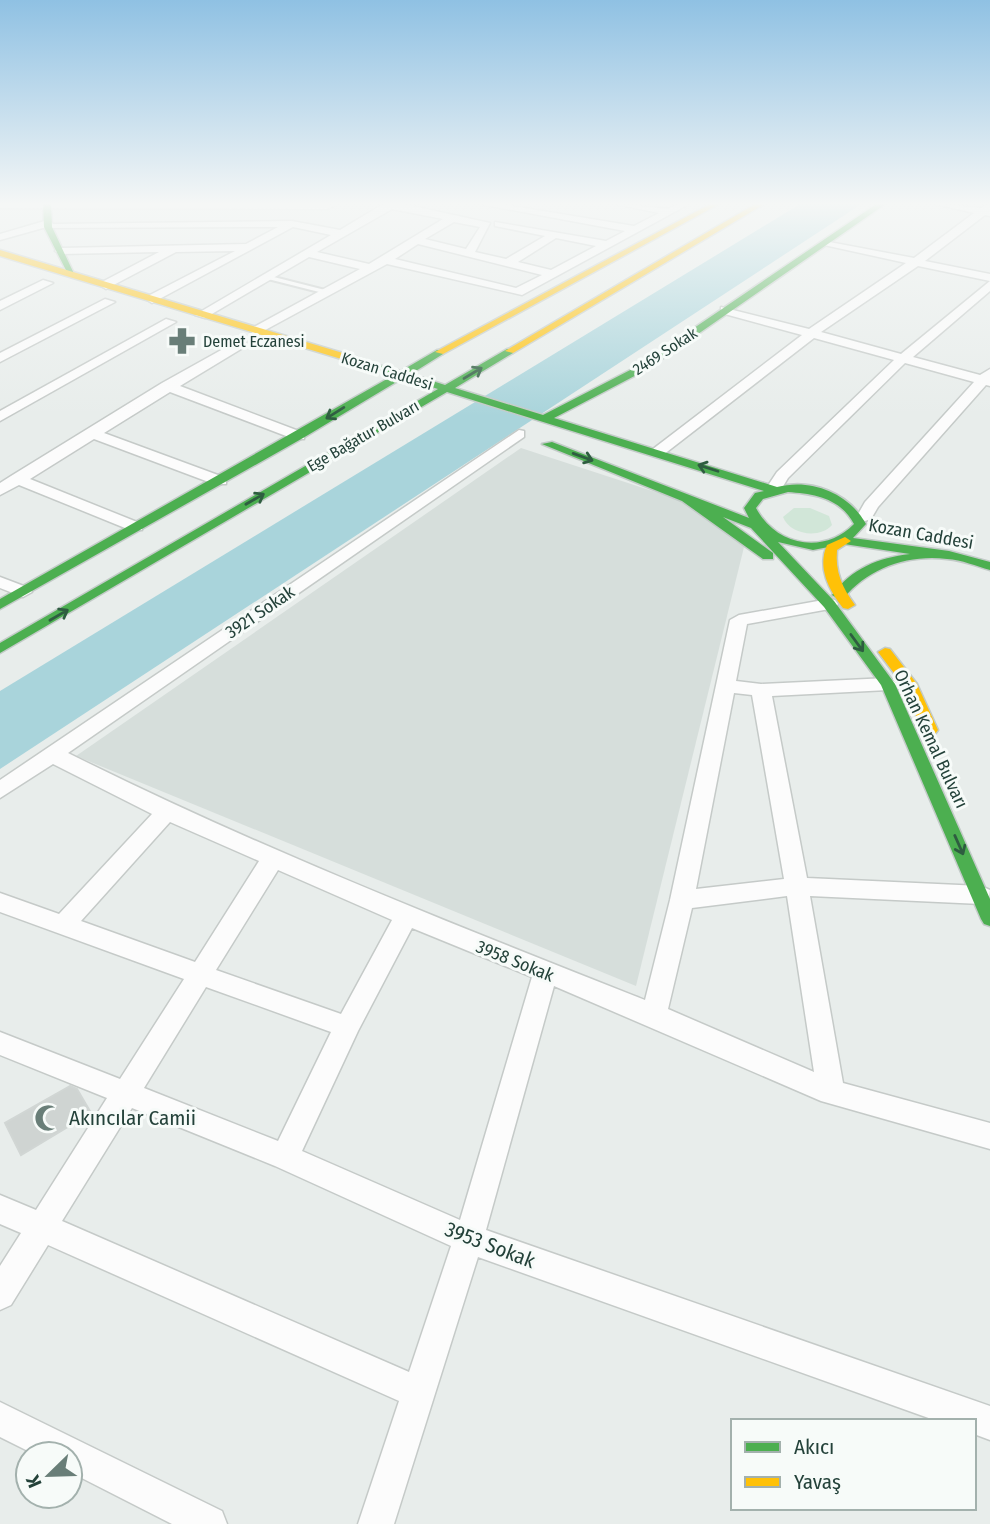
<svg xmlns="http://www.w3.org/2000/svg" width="990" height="1524" viewBox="0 0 990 1524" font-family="'Fira Sans Condensed',sans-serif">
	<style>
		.built { fill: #d6dedb }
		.green { fill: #d1e6d8 }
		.water { fill: #a9d4db }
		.building { fill: #cfd4d2; stroke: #d1d6d4; stroke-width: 2 }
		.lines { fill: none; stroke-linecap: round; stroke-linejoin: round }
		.lane-casing { stroke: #c5cac8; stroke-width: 4 }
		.street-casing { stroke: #c5cac8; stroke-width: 3 }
		.fast-casing { stroke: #c3cbc8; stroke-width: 3 }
		.slow-casing { stroke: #c3cbc8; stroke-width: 3 }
		.lane { fill: #fcfcfc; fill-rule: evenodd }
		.street { fill: #fcfcfc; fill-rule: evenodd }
		.fast { fill: #4caf50; fill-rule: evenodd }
		.slow { fill: #ffc107; fill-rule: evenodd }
		.oneway { stroke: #2e5d40 }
		.labels { text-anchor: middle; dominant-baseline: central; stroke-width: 6; stroke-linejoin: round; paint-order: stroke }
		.far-poi-label { font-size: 16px; fill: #24423a; stroke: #f7fbf9; text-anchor: start }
		.far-street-label { font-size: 16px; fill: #24423a; stroke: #f7fbf9 }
		.street-label { font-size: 18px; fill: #24423a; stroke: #f7fbf9 }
		.near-poi-label { font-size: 21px; fill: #24423a; stroke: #f7fbf9; text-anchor: start }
		.near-street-label { font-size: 21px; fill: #24423a; stroke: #f7fbf9 }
	</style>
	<rect width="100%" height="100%" fill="#e8edeb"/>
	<path class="built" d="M521 448 683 501 745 543 636 986 76 756Z"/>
	<path class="green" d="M794 508H810L829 516 832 525C820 539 790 535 783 517Z"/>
	<path class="water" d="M802 203H863L0 769V691Z"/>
	<path class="building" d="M70 1086 77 1089 91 1113 21 1155 5 1123Z"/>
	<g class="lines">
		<defs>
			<path id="lane" d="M266 275 329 291 330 292 327 294 264 278V276Z"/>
			<g id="street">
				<path d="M0 203H328L333 206 328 209 0 208Z"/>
				<path d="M385 203H399L490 223 475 252 506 259 545 236 495 226V222L606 241 625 231 474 203H495L634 226 659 213 611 203 668 209 679 203H691L522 295 387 264 256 335 250 331 252 328 360 269 309 257 205 318 195 315 331 235 293 227 152 303 146 299 148 296 235 251 176 252 106 289 100 285 102 282 159 252 61 254 55 251 61 248 246 244 278 227 43 228 0 240V234L48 220 53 224 292 221 340 230ZM392 209 443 219 369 264 317 252ZM454 222 480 227 466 249 425 239ZM556 238 596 246 551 270 518 262ZM418 244 542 275 516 288 395 259Z"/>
				<path d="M931 203 981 208 990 203V216L985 215 925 261 990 274V291L913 357 980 375 990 369V386L986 385 878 507 871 519 865 521 857 516 865 502 974 382 905 363 788 478 779 493H767L765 490 777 472 894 360 814 338 663 455H653V449L802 335 721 313V307L809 329 906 263 824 245V241L914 258 974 213ZM918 266 990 281 901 354 821 332Z"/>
				<path d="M43 280 53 283 0 310V301Z"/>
				<path d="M105 299 115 302 0 362V353Z"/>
				<path d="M166 319 176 322 0 421V411Z"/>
				<path d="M241 339 246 340V346L180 386 304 433V439H294L170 392 104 433 226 478V484H214L94 439 30 479 142 524V530H130L19 485 0 495V483L11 476 162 383Z"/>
				<path d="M519 430 524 431V437L68 753C256 847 450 923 645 1000L670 900 730 620 739 615 829 599 835 600 838 604 835 608 747 624 736 681 761 684 888 678 898 684 888 690 772 696 807 878 981 886 990 890 989 901 981 904 810 896 843 1083 990 1123V1149L821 1101 554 986 486 1230 990 1406V1440L974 1434V1421H937L478 1257 394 1524H358L399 1401 48 1245 11 1305 0 1310V1266L21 1233 0 1224V1195L36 1210 107 1098 0 1055V1032L120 1079 184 979 0 912V893L59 914 152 814 53 764 0 798V780ZM734 693 752 695 784 879 696 889ZM170 822 259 861 195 962 81 921ZM278 870 392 920 341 1014 216 970ZM787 896 814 1072 668 1009 692 908ZM412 928 532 977 460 1220 302 1151 358 1031ZM206 987 331 1032 278 1141 144 1088ZM132 1108 275 1166 451 1246 409 1372 62 1221Z"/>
				<path d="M0 577 29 588 32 592 23 597 0 588Z"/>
				<path d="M0 1402 222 1511 227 1524H172L70 1472V1454H34L0 1437Z"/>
			</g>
			<g id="fast">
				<path d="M43 203H51L52 227 76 278 69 276 44 227Z"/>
				<path d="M878 203H887L646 370 554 418 777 487C811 478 849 493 866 524L853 538 949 551 990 562V570C976 566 962 560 947 559 909 554 868 568 844 598L839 599 832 595C852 568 878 558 910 554L844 544 813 550 778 542 834 601 895 684 990 899V926L984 924 981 919 881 685 824 607 751 528 723 517 773 553V559H763L682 501 542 444 552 442 749 518 744 508 755 493 764 491 447 392 0 653V643L438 389 403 378 303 438 0 609V599L394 375 358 364V360L401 371 437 350H443V354L411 374 445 385 507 349H513V353L455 388 543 415 638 366ZM788 492C815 494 840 498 854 524 824 555 776 546 756 508L763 499Z"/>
			</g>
			<g id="slow">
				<path d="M712 203H721L443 354 435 352Z"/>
				<path d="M757 203H766L513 353 505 351Z"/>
				<path d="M0 250 366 360 367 362 358 364 0 256Z"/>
				<path d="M845 537 851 541 837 550C835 572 842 587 855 605L848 609 843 608C829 590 817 568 827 545Z"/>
				<path d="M885 648 890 649 917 684 938 730 935 734H925L922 730 903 685 878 652Z"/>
			</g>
		</defs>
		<use href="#lane" class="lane-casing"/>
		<use href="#street" class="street-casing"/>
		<use href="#fast" class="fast-casing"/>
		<use href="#slow" class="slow-casing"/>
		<use href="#lane" class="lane"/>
		<use href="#street" class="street"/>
		<use href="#fast" class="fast"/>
		<use href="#slow" class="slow"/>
	</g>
	<defs><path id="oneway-shaft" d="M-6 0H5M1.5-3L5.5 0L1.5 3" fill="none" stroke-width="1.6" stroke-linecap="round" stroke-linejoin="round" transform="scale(1.75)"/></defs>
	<g class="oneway">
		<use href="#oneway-shaft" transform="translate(473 373) rotate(-31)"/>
		<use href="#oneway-shaft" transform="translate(335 413) rotate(148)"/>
		<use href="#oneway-shaft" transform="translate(583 457) rotate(20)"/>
		<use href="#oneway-shaft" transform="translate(708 468) rotate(-162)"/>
		<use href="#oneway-shaft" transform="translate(255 499) rotate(-30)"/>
		<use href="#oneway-shaft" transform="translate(59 615) rotate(-30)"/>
		<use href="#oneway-shaft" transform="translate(857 643) rotate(54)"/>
		<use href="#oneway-shaft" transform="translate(959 845) rotate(66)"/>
	</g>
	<linearGradient id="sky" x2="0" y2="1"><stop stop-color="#8fc1e3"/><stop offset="0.49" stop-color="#f5f7f6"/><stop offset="1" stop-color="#f5f7f6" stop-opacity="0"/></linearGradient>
	<rect width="990" height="416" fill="url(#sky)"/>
	<defs>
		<symbol id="pharmacy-bare" viewBox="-9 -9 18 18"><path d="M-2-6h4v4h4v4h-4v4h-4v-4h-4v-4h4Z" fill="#697e78" stroke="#f7fbf9" stroke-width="2.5" paint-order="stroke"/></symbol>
		<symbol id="mosque-bare" viewBox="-9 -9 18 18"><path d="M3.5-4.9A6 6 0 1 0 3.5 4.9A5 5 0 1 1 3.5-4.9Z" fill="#697e78" stroke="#f7fbf9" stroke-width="2.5" paint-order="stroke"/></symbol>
	</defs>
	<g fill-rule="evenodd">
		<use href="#pharmacy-bare" x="163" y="322" width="38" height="38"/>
		<use href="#mosque-bare" x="29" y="1099" width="38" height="38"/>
	</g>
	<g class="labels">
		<g class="far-poi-label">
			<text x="203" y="341">Demet Eczanesi</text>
		</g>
		<g class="far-street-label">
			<text transform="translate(665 351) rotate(-33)">2469 Sokak</text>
			<text transform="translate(387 371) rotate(17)">Kozan Caddesi</text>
			<text transform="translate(363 436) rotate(-30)">Ege Bağatur Bulvarı</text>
		</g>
		<g class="street-label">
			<text transform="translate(921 534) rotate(10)">Kozan Caddesi</text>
			<text transform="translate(260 612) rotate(-34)">3921 Sokak</text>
			<text transform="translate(931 739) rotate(65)">Orhan Kemal Bulvarı</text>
			<text transform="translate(515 961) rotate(22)">3958 Sokak</text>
		</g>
		<g class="near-poi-label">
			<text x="69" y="1118">Akıncılar Camii</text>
		</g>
		<g class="near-street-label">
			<text transform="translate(490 1245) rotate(21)">3953 Sokak</text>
		</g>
	</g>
	<rect x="731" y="1419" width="245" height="91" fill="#f7fbf9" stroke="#a3b1ad" stroke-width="2"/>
	<rect x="745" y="1442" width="35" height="10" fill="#4caf50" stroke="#a3b1ad" stroke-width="2"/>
	<text x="794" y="1454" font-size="21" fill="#24423a">Akıcı</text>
	<rect x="745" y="1477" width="35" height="10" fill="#ffc107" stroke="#a3b1ad" stroke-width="2"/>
	<text x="794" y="1489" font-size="21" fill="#24423a">Yavaş</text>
	<g transform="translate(49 1475) rotate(247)"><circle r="33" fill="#f7fbf9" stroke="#a3b1ad" stroke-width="2"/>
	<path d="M0-5L12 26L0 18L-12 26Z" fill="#697e78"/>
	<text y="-10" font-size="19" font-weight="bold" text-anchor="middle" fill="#24423a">K</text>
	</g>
</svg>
